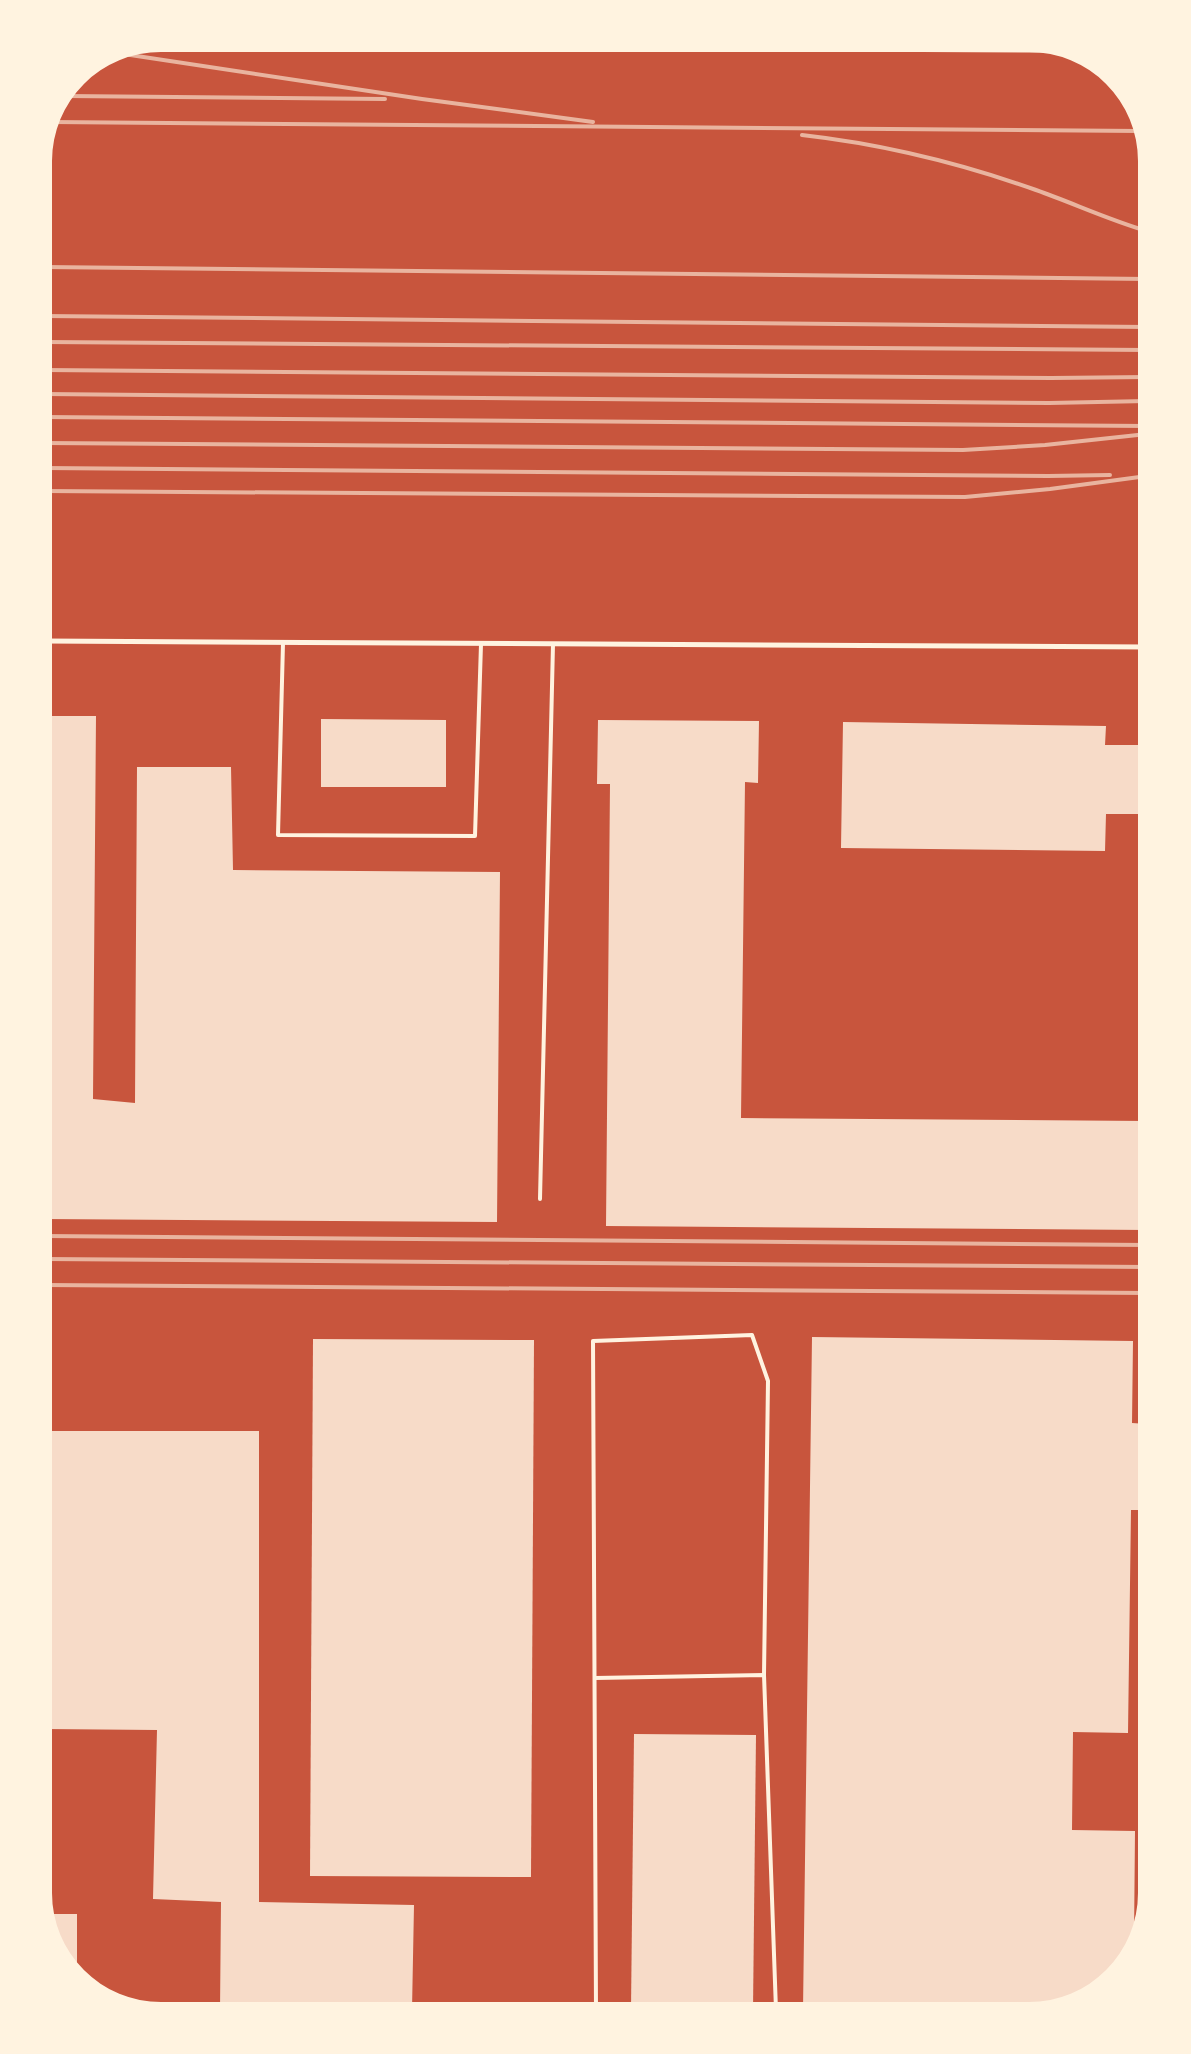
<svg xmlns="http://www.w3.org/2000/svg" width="1191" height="2054" viewBox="0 0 1191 2054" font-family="'Times New Roman',serif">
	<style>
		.building { fill: #f7dbc8 }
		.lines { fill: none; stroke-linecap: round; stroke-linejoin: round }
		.service { stroke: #fff3e0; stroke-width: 4 }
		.minor { stroke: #fff3e0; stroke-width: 5 }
		.rail { stroke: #e9b49f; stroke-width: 4 }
	</style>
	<rect width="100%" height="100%" fill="#c8553d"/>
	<g class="building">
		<path d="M44 716H96L93 1099 135 1103 137 767H231L233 870 500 872 497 1222 44 1219Z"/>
		<path d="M321 719 446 720V787H321Z"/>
		<path d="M598 720 759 721 758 783 745 782 741 1118 1147 1121V1230L606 1226 610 784H597Z"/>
		<path d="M843 722 1106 726 1105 745H1147V814H1106L1105 851 841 848Z"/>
		<path d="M812 1337 1133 1341 1132 1423 1147 1424V1510H1131L1128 1733 1073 1732 1072 1830 1135 1831 1134 1938 1128 1958 1082 1998 1030 2010H803Z"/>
		<path d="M313 1339 534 1340 531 1877 310 1876Z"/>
		<path d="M47 1431H259V1902L414 1905 412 2010H220L221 1902 153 1899 157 1730 45 1729Z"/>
		<path d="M634 1734 756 1735 753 2010H631Z"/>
		<path d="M49 1914H77V1968L56 1945Z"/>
	</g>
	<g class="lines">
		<g class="service">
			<path d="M283 643 278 835 475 836 481 644"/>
			<path d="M540 1199 553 644"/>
			<path d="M595 1678 764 1675 776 2010"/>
			<path d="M596 2010 593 1341 752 1335 768 1381 764 1675"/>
		</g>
		<path class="minor" d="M44 641 1147 647"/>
		<g class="rail">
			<path d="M668 48 1059 51"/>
			<path d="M117 53 422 99 593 122"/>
			<path d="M66 96 385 99"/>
			<path d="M51 122 1140 131"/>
			<path d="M802 135C882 144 960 163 1036 190 1073 203 1109 220 1147 231"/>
			<path d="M44 267 1147 279"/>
			<path d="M44 316 1147 327"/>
			<path d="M44 342 1147 350"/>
			<path d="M44 370 1051 378 1147 377"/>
			<path d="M44 394 1049 403 1147 401"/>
			<path d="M44 417 1147 426"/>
			<path d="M44 443 963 450 1045 445 1147 434"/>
			<path d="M44 468 1048 476 1110 475"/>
			<path d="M44 491 965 497 1050 489 1147 476"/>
			<path d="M44 1236 1147 1245"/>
			<path d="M44 1259 1147 1267"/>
			<path d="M44 1285 1147 1293"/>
		</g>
	</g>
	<path d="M0 0H1191V2054H0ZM161 52H1029A109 109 0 0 1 1138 161V1893A109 109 0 0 1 1029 2002H161A109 109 0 0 1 52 1893V161A109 109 0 0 1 161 52Z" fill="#fff3e0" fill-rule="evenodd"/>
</svg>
